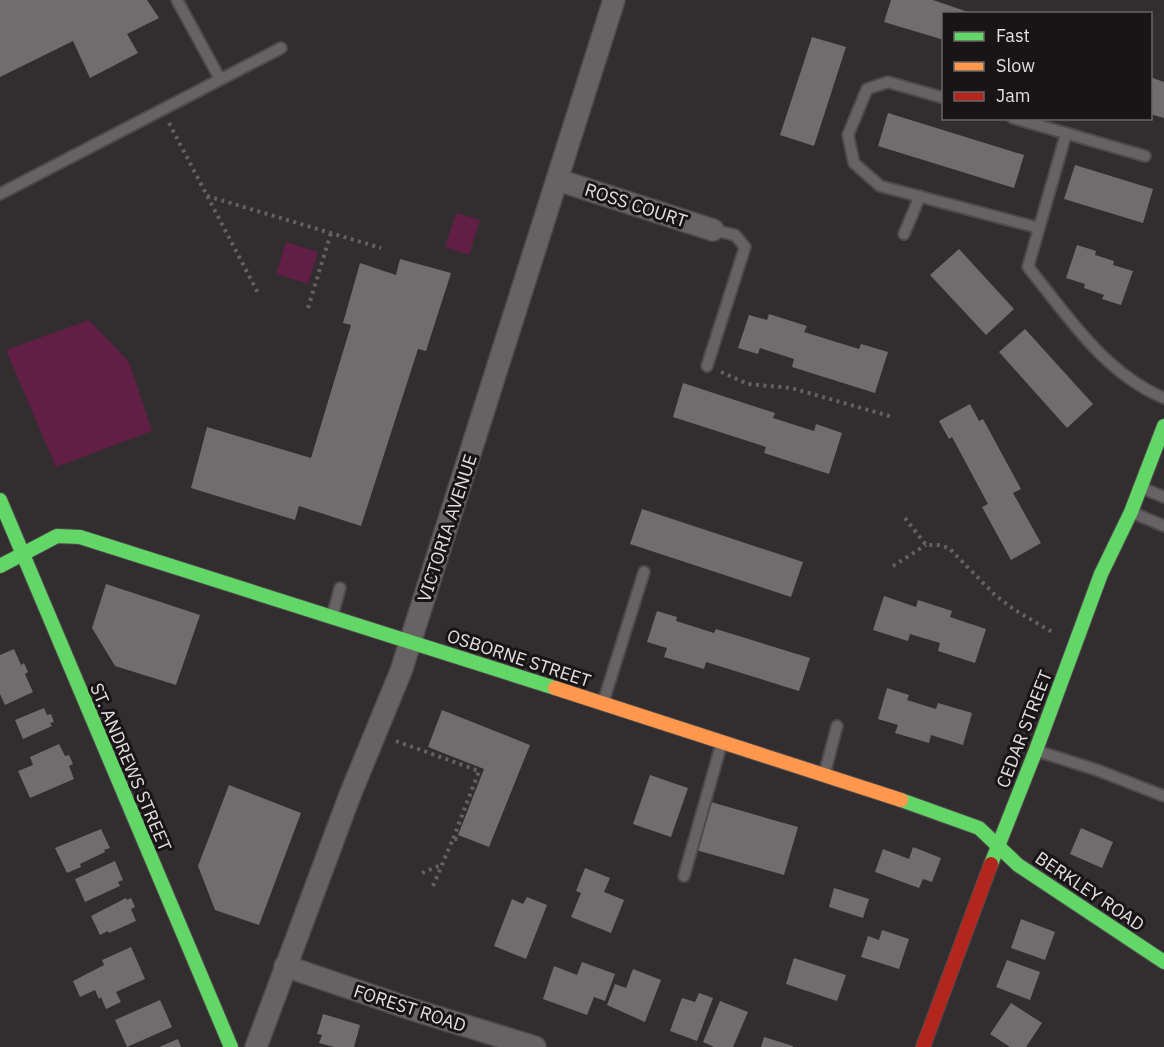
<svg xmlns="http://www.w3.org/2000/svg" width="1164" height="1047" viewBox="0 0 1164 1047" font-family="'IBM Plex Sans',sans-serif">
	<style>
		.green { fill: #611f45 }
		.building { fill: #716d6f }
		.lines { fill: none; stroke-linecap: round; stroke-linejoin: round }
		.lane-casing { stroke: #4e4a4c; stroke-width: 14 }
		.street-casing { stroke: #4e4a4c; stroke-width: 24 }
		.fast-casing { stroke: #4e4a4c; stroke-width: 16 }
		.slow-casing { stroke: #4e4a4c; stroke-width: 16 }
		.jam-casing { stroke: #4e4a4c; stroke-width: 16 }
		.path { stroke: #656163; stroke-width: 4; stroke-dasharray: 3 4.5; stroke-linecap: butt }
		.lane { stroke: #676365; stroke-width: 10 }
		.street { stroke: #676365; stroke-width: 21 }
		.fast { stroke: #63d668; stroke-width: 14 }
		.slow { stroke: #ff974d; stroke-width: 14 }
		.jam { stroke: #b3261e; stroke-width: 14 }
		.labels { text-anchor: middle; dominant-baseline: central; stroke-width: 6; stroke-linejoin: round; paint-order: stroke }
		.street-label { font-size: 18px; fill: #e3dddf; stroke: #191517 }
	</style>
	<rect width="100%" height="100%" fill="#322d2f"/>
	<g class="green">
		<path d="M456 213 480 220 469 255 445 247Z"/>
		<path d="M286 242 318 252 308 284 276 274Z"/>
		<path d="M89 320 129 362 152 431 56 467 6 350Z"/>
	</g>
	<g class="building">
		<path d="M0 0H147L159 18 127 34 138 53 90 78 73 41 0 77Z"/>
		<path d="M891 0H933L974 14H944V40L884 22Z"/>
		<path d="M812 37 846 47 814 146 780 135Z"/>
		<path d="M1150 77 1164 82V118L1150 114Z"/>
		<path d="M888 113 1024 155 1014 188 878 146Z"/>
		<path d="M1075 165 1153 189 1143 223 1064 199Z"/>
		<path d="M1077 245 1096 251 1095 255 1114 261 1113 265 1133 271 1121 305 1102 299 1104 295 1084 288 1085 284 1066 278Z"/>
		<path d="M959 249 1014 309 986 335 930 275Z"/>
		<path d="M400 259 451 273 426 351 418 349 361 526 299 506 295 520 191 488 207 427 311 458 351 325 343 323 360 263 396 275Z"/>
		<path d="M769 314 807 326 804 332 859 349 861 344 888 352 875 393 792 367 794 359 760 348 758 354 738 348 749 315 767 320Z"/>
		<path d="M1025 329 1093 404 1067 428 999 352Z"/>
		<path d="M683 383 775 413 773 418 814 431 816 424 842 433 829 474 764 453 766 447 673 417Z"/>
		<path d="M970 404 979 421 983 419 1021 489 1013 493 1041 543 1011 560 982 507 988 504 952 437 949 439 939 421Z"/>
		<path d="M642 509 803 562 791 597 630 544Z"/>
		<path d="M106 584 200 615 176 685 115 666 92 628Z"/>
		<path d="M884 596 916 607 918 600 952 611 950 617 986 629 975 663 938 651 940 643 910 634 908 641 873 630Z"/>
		<path d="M657 611 677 617 676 621 714 633 716 629 810 658 799 691 706 662 704 669 664 657 667 648 647 642Z"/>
		<path d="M14 649 21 665 24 663 28 672 25 674 33 692 5 705 0 694V655Z"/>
		<path d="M887 688 909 695 907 700 936 709 938 703 972 713 963 745 931 735 929 743 895 733 898 725 878 719Z"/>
		<path d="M44 708 47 715 51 714 54 722 50 723 52 726 23 739 15 720Z"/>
		<path d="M442 710 530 745 489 847 458 835 484 769 428 747Z"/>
		<path d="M59 744 65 756 69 755 73 764 69 766 74 779 30 798 18 771 33 765 30 757Z"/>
		<path d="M650 775 688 788 671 837 633 824Z"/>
		<path d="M229 785 301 813 259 925 215 910 198 866Z"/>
		<path d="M711 802 798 827 784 875 696 850Z"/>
		<path d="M1081 828 1113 842 1102 868 1070 854Z"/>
		<path d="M101 829 110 848 104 850 105 852 80 864 81 867 67 873 55 848Z"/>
		<path d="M913 847 941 858 932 882 923 879 919 888 875 872 883 849 909 859Z"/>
		<path d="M115 861 123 880 118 882 120 886 85 902 75 879Z"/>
		<path d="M585 868 610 878 604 892 624 900 611 933 571 917 581 893 576 891Z"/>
		<path d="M834 888 869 899 863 918 829 907Z"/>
		<path d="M527 897 547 905 526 959 494 946 512 899 523 904Z"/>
		<path d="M126 898 127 900 131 898 135 907 131 909 136 921 109 933 108 931 100 935 91 916Z"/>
		<path d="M1021 919 1055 932 1045 960 1011 948Z"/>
		<path d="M882 930 909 939 899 969 861 957 868 936 879 940Z"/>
		<path d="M131 947 145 979 116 992 121 1002 106 1009 101 997 99 999 95 990 80 997 73 981 104 965 102 960Z"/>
		<path d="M794 958 846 975 837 1001 786 984Z"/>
		<path d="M1007 960 1040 972 1030 1000 996 987Z"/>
		<path d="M582 962 615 974 605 1001 594 997 587 1015 543 999 554 966 577 975Z"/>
		<path d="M633 969 661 980 645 1022 607 1005 615 984 626 988Z"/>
		<path d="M699 993 713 998 697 1041 670 1031 682 998 695 1002Z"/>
		<path d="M160 1000 172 1027 127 1047 115 1020Z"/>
		<path d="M720 1001 748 1012 733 1047H714L703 1042Z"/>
		<path d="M1011 1003 1042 1023 1026 1047H1010L990 1034Z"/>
		<path d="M323 1014 360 1025 354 1047H334L319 1043 322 1035 317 1034Z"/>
		<path d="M764 1037 793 1046V1047H761Z"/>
		<path d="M178 1039 181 1047H159Z"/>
	</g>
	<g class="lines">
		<defs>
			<g id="lane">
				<path d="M177 0 220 79"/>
				<path d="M944 98 888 82 867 89 848 135 854 163 880 186 1039 228"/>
				<path d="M1013 118 1145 156"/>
				<path d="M1066 134 1028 267C1068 316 1104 373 1164 398"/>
				<path d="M0 194 281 48"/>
				<path d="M904 234 920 196"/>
				<path d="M707 366 745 247 735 235 713 230"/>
				<path d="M1142 488 1164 497"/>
				<path d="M1131 512 1164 526"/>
				<path d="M332 617 340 588"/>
				<path d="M603 703 644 572"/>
				<path d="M1037 751 1097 770 1164 796"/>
				<path d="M825 772 837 726"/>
				<path d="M684 876 722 742"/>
			</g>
			<g id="street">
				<path d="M558 180 713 230"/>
				<path d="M285 966 414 1010 535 1047"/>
				<path d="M256 1047 350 795 401 671 614 0"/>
			</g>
			<g id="fast">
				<path d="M0 500 231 1047"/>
				<path d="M0 566 57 536 80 537 555 688"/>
				<path d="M901 800 979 828 1018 865 1164 962"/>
				<path d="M991 864 1036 750 1101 574 1131 512 1164 426"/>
			</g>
			<path id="slow" d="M555 688 901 800"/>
			<path id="jam" d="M923 1047 991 864"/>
		</defs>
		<use href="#lane" class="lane-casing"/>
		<use href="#street" class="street-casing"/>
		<use href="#fast" class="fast-casing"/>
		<use href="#slow" class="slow-casing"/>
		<use href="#jam" class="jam-casing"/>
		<g class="path">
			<path d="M169 123 258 293"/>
			<path d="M207 196 381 248"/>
			<path d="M308 308 331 233"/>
			<path d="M721 372 748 384 791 388 893 417"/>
			<path d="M905 518 926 545H938L949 548 995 595 1015 610 1052 632"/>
			<path d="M893 566 926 545"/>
			<path d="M396 741 479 771 453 839"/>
			<path d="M422 873 441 865"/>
			<path d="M433 886 453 839H460"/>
		</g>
		<use href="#lane" class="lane"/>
		<use href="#street" class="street"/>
		<use href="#fast" class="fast"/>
		<use href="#slow" class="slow"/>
		<use href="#jam" class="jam"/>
	</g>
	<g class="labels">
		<g class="street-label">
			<text transform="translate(636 205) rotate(18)">ROSS COURT</text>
			<text transform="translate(447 528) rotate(-72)">VICTORIA AVENUE</text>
			<text transform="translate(519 658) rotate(18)">OSBORNE STREET</text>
			<text transform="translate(1024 729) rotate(-69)">CEDAR STREET</text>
			<text transform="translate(131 767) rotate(67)">ST. ANDREWS STREET</text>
			<text transform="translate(1090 891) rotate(34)">BERKLEY ROAD</text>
			<text transform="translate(410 1008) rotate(18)">FOREST ROAD</text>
		</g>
	</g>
	<rect x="942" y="12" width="210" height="108" fill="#191517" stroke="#6a6567" stroke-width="1.5"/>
	<rect x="954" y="32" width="30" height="9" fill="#63d668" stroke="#6a6567" stroke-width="1.5"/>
	<text x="996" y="42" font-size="18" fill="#e3dddf">Fast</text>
	<rect x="954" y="62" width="30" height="9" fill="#ff974d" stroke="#6a6567" stroke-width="1.5"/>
	<text x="996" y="72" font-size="18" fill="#e3dddf">Slow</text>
	<rect x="954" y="92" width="30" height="9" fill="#b3261e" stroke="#6a6567" stroke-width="1.5"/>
	<text x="996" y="102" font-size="18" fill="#e3dddf">Jam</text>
</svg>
